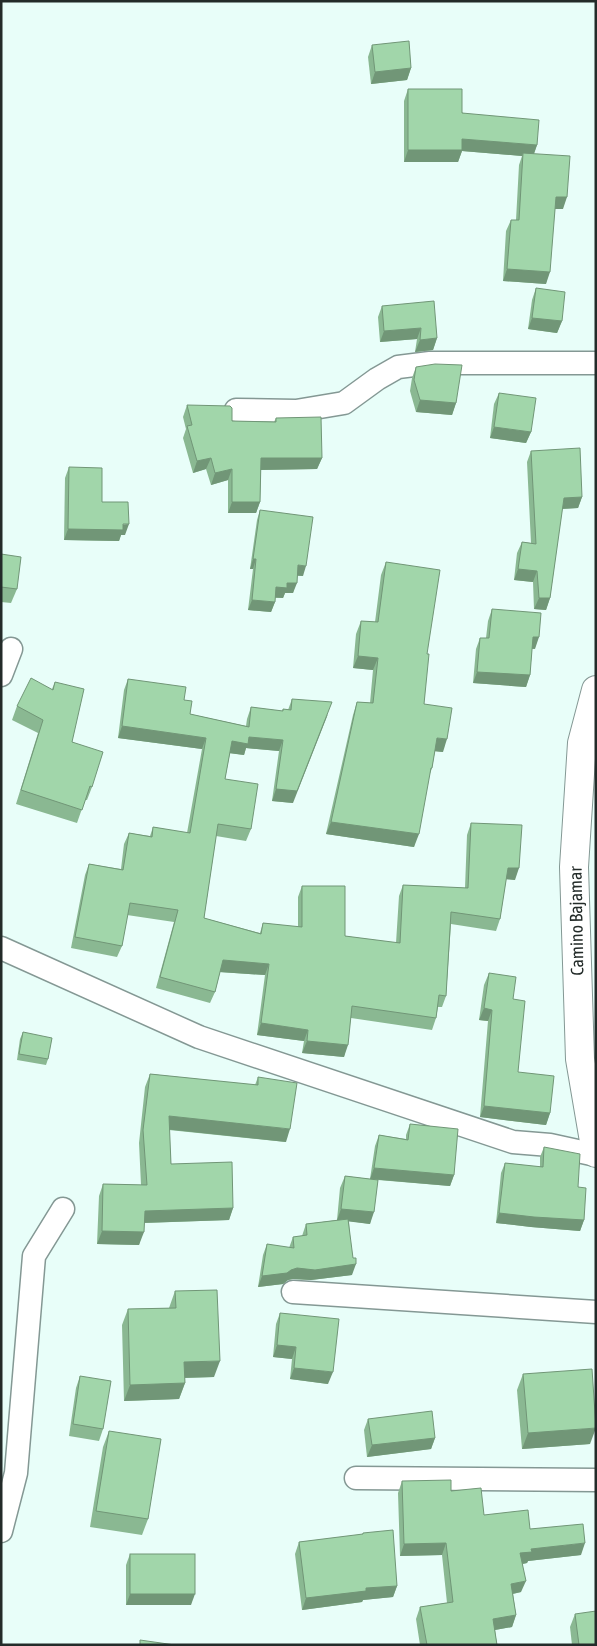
<svg xmlns="http://www.w3.org/2000/svg" width="597" height="1646" viewBox="0 0 597 1646" font-family="'Asap Condensed',sans-serif">
	<style>
		.lines { fill: none; stroke-linecap: round; stroke-linejoin: round }
		.street-casing { stroke: #849894; stroke-width: 25 }
		.secondary-casing { stroke: #849894; stroke-width: 30 }
		.street { stroke: #fff; stroke-width: 22 }
		.secondary { stroke: #fff; stroke-width: 28 }
		.wall { fill: #8ab892 }
		.shaded-wall { fill: #719677 }
		.building { fill: #a1d6aa; stroke: #719677 }
		.labels { text-anchor: middle; dominant-baseline: central; stroke-width: 4.5; stroke-linejoin: round; paint-order: stroke }
		.street-label { font-size: 18px; fill: #232b29; stroke: #fff }
	</style>
	<rect width="100%" height="100%" fill="#e8fef9"/>
	<g class="lines">
		<defs>
			<g id="street">
				<path d="M236 410 296 411 344 403 377 379 398 367 430 363H596"/>
				<path d="M1 675 11 649"/>
				<path d="M1 948 199 1037 513 1142 550 1145 596 1155"/>
				<path d="M293 1292 596 1312"/>
				<path d="M356 1478 596 1480"/>
				<path d="M1 1531 16 1473 34 1256 63 1209"/>
			</g>
			<path id="secondary" d="M596 690 582 743 574 867 580 1059 596 1153"/>
		</defs>
		<use href="#street" class="street-casing"/>
		<use href="#secondary" class="secondary-casing"/>
		<use href="#street" class="street"/>
		<use href="#secondary" class="secondary"/>
	</g>
	<g class="wall">
		<path d="M372 45 411 68 407 80 371 84 368 57Z"/>
		<path d="M408 89 537 145 534 154 563 209H555L546 284 503 281 506 231 511 220H516L519 165 522 156 462 151 458 162H404V101Z"/>
		<path d="M536 288 562 321 557 333 528 329 532 300Z"/>
		<path d="M382 306 437 338 433 350 415 352 417 339 380 342 378 317Z"/>
		<path d="M416 367 456 403 452 415 416 412 410 391 412 378Z"/>
		<path d="M499 393 531 432 526 443 490 438 494 404Z"/>
		<path d="M187 405 232 421 274 422 276 418 322 458 317 469 261 470 260 502 256 513H228V480L211 485 206 469 193 473 183 438 186 429 183 417Z"/>
		<path d="M531 451 582 497 578 508 562 509 550 598 546 610 534 609 533 582 514 580 517 553 522 542 531 543 527 462Z"/>
		<path d="M69 467 102 502 125 535H121L119 541 64 540 65 478Z"/>
		<path d="M260 510 303 576H297L293 593H285L283 598H275V602L271 612 248 610 253 569H250L257 520Z"/>
		<path d="M1 554 17 589 11 603 1 602Z"/>
		<path d="M386 562 427 654 424 704 443 752 435 751 432 768 429 776 414 847 326 834 353 715 357 702 370 703 373 670 353 668 356 634 361 621 375 622 381 575Z"/>
		<path d="M492 609 535 649H532L530 675 526 687 473 683 476 649 480 638H486L488 621Z"/>
		<path d="M128 679 184 700 190 714 246 726 247 719 251 707 282 711 283 709 288 710 292 699 293 803 272 801 279 751 246 748 244 755 230 753 225 779 251 829 246 841 216 836 204 918 260 933 263 923 298 927V897L302 886 345 936 396 943 399 896 403 885 465 888 467 835 471 823 515 880 506 879 500 919 496 931 451 924 446 996 442 1007H438L436 1018 432 1030 351 1018 344 1057 302 1053 304 1041 257 1035 265 975 220 972 215 992 210 1003 156 988 174 922 127 915 122 946 117 957 71 948 85 875 89 864 121 869 124 844 129 833 150 836 153 827 187 833 202 749 118 738 124 690Z"/>
		<path d="M55 682 72 742 92 787 87 800H85L77 823 16 804 38 733 12 720 17 706 52 689Z"/>
		<path d="M489 973 513 999 518 1072 550 1113 546 1125 480 1117 488 1021 479 1020 484 985Z"/>
		<path d="M23 1032 48 1059 46 1065 17 1060 20 1039Z"/>
		<path d="M150 1074 255 1085 258 1077 286 1142 169 1130 171 1164 233 1208 229 1220 144 1223 139 1245 97 1244 99 1196 103 1184 141 1185 139 1143 145 1087Z"/>
		<path d="M410 1124 454 1175 450 1186 378 1180 370 1224 349 1221 352 1275 311 1280 293 1279 288 1280 283 1284 258 1287 263 1255 267 1244 289 1248 293 1237 302 1236 306 1224 337 1220 340 1188 345 1176 370 1179 375 1146 379 1135 406 1139V1135Z"/>
		<path d="M544 1147 578 1187 584 1220 580 1231 531 1227 496 1223 501 1173 505 1163 540 1167V1157Z"/>
		<path d="M175 1291 214 1377 185 1378V1383L179 1399 124 1401 122 1325 128 1309 169 1308Z"/>
		<path d="M280 1313 328 1384 290 1379 292 1359 273 1357 276 1324Z"/>
		<path d="M523 1374 590 1444 522 1449 517 1390Z"/>
		<path d="M80 1376 103 1429 99 1441 69 1436 76 1388Z"/>
		<path d="M368 1419 435 1438 431 1449 367 1457 364 1430Z"/>
		<path d="M109 1431 148 1519 142 1535 90 1527 103 1447Z"/>
		<path d="M402 1481 451 1491 484 1515 530 1529 581 1555 528 1561 527 1563 523 1564 521 1592 513 1594 516 1615 512 1627 495 1630 497 1645H420L416 1619 420 1607 447 1603 442 1555 400 1556 398 1493Z"/>
		<path d="M363 1533 397 1586 393 1597 363 1600 362 1602 302 1610 295 1554 299 1542 362 1535Z"/>
		<path d="M130 1554 191 1605H126V1565Z"/>
		<path d="M575 1614 596 1645H572L570 1627Z"/>
	</g>
	<g class="shaded-wall">
		<path d="M411 68 407 80 371 84 375 72Z"/>
		<path d="M462 139 537 145 533 156 523 153 522 156 462 151 458 162H404L408 150Z"/>
		<path d="M556 197H567L563 209H552Z"/>
		<path d="M507 269 550 272 546 284 503 281Z"/>
		<path d="M532 318 562 321 557 333 528 329Z"/>
		<path d="M421 328 417 339 380 342 384 331Z"/>
		<path d="M437 338 433 350 415 352 420 340Z"/>
		<path d="M420 400 456 403 452 415 416 412Z"/>
		<path d="M494 427 531 432 526 443 490 438Z"/>
		<path d="M211 458 206 469 193 473 197 461Z"/>
		<path d="M261 458H322L317 469 257 470Z"/>
		<path d="M232 469 228 480 211 485 215 473Z"/>
		<path d="M582 497 578 508 560 509 564 498Z"/>
		<path d="M232 502H260L256 513H228Z"/>
		<path d="M129 524 125 535H121L119 541 64 540 68 529Z"/>
		<path d="M253 559H256L253 569H250Z"/>
		<path d="M298 565 306 566 303 576 294 575Z"/>
		<path d="M518 569 537 571 533 582 514 580Z"/>
		<path d="M287 583H297L293 593H285L283 598 272 597 276 587Z"/>
		<path d="M539 598H550L546 610 534 609Z"/>
		<path d="M252 600 275 602 271 612 248 610Z"/>
		<path d="M533 637H539L535 649 529 648Z"/>
		<path d="M358 656 378 658 373 670 353 668Z"/>
		<path d="M477 672 530 675 526 687 473 683Z"/>
		<path d="M328 714 293 803 272 801 276 789Z"/>
		<path d="M122 726 206 738 202 749 118 738Z"/>
		<path d="M249 737 283 740 279 751 246 748 244 755 228 753 232 741Z"/>
		<path d="M437 738 447 739 443 752 432 751Z"/>
		<path d="M331 822 419 834 414 847 326 834Z"/>
		<path d="M508 868H519L515 880 504 879Z"/>
		<path d="M223 960 269 964 265 975 219 972Z"/>
		<path d="M484 1008 492 1010 488 1021 479 1020Z"/>
		<path d="M261 1023 308 1030 304 1041 257 1035Z"/>
		<path d="M307 1041 348 1045 344 1057 302 1053Z"/>
		<path d="M484 1106 550 1113 546 1125 480 1117Z"/>
		<path d="M169 1116 290 1129 286 1142 164 1129Z"/>
		<path d="M374 1168 454 1175 450 1186 370 1179Z"/>
		<path d="M233 1208 229 1220 140 1223 145 1211Z"/>
		<path d="M341 1209 374 1212 370 1224 337 1220Z"/>
		<path d="M499 1213 584 1220 580 1231 531 1227 496 1223Z"/>
		<path d="M102 1231 144 1232 139 1245 97 1244Z"/>
		<path d="M356 1264 352 1275 311 1280 293 1279 288 1280 283 1284 258 1287 262 1276 297 1268Z"/>
		<path d="M277 1345 296 1347 292 1359 273 1357Z"/>
		<path d="M220 1361 214 1377 178 1378 184 1362Z"/>
		<path d="M294 1368 333 1372 328 1384 290 1379Z"/>
		<path d="M185 1383 179 1399 124 1401 130 1385Z"/>
		<path d="M596 1428 590 1444 522 1449 528 1433Z"/>
		<path d="M435 1438 431 1449 367 1457 372 1445Z"/>
		<path d="M446 1543 442 1555 400 1556 404 1544Z"/>
		<path d="M585 1543 581 1555 528 1561 527 1563 516 1565 520 1553 531 1549Z"/>
		<path d="M526 1581 521 1592 507 1595 511 1584Z"/>
		<path d="M397 1586 393 1597 363 1600 362 1602 302 1610 306 1598 366 1588Z"/>
		<path d="M130 1594H195L191 1605H126Z"/>
		<path d="M516 1615 512 1627 489 1631 493 1619Z"/>
	</g>
	<g class="building">
		<path d="M409 41 411 68 375 72 372 45Z"/>
		<path d="M408 89H462V113L539 120 537 145 462 139V150H408Z"/>
		<path d="M523 153 570 156 567 197H556L550 272 507 269 511 220H519Z"/>
		<path d="M536 288 565 292 562 321 532 318Z"/>
		<path d="M434 301 437 338 420 340 421 328 384 331 382 306Z"/>
		<path d="M435 364 462 365 456 403 420 400 414 380 416 367Z"/>
		<path d="M499 393 536 398 531 432 494 427Z"/>
		<path d="M187 405 230 406 232 408V421L276 422V418L321 417 322 458H261L260 502H232V469L215 473 211 458 197 461 187 426 192 425Z"/>
		<path d="M580 448 582 497 564 498 550 598H539L537 571 518 569 522 542 536 544 531 451Z"/>
		<path d="M69 467 102 468V502H128L129 524H123V530L68 529Z"/>
		<path d="M260 510 313 517 306 566 298 565 297 583H287V588L276 587 275 602 252 600 256 559H253Z"/>
		<path d="M1 554 21 557 17 589 1 587Z"/>
		<path d="M386 562 440 570 427 654H429L424 704 452 708 447 739 437 738 432 768H431L419 834 331 822 357 702 373 703 378 658 358 656 361 621 378 622Z"/>
		<path d="M492 609 541 613 539 637H533L530 675 477 672 480 638H489Z"/>
		<path d="M31 678 53 690 55 682 84 689 72 742 103 752 92 787 90 786 82 810 21 790 43 720 17 706Z"/>
		<path d="M128 679 186 687 184 700 192 701 190 714 249 727 251 707 283 711V709L291 710 292 699 332 702 297 791 276 789 283 740 249 737 248 744 232 741 225 779 258 784 251 829 218 824 204 918 261 934 263 923 302 927V886H345V936L400 943 403 885 468 888 471 823 522 825 519 868H508L500 919 451 912 446 996 439 995 436 1018 352 1006 348 1045 307 1041 308 1030 261 1023 269 964 223 960 215 992 160 977 178 910 130 903 122 946 75 937 89 864 123 870 129 833 152 837 153 827 190 833 206 738 122 726Z"/>
		<path d="M489 973 516 977 513 999 525 1001 518 1072 554 1076 550 1113 484 1106 492 1010 484 1008Z"/>
		<path d="M23 1032 52 1038 48 1059 19 1054Z"/>
		<path d="M150 1074 258 1085V1077L297 1083 290 1129 169 1116 171 1164 232 1162 233 1208 145 1211 144 1232 102 1231 103 1184 147 1185 143 1130Z"/>
		<path d="M410 1124 458 1129 454 1175 374 1168 379 1135 408 1140Z"/>
		<path d="M544 1147 580 1154 578 1187 586 1188 584 1220 534 1217 499 1213 505 1163 543 1167Z"/>
		<path d="M345 1176 378 1180 374 1212 341 1209Z"/>
		<path d="M348 1219 353 1258H356V1264L315 1270 297 1268 291 1270 287 1273 262 1276 267 1244 294 1248 293 1237 307 1235 306 1224Z"/>
		<path d="M217 1290 220 1361 184 1362 185 1383 130 1385 128 1309 176 1308 175 1291Z"/>
		<path d="M280 1313 339 1319 333 1372 294 1368 296 1347 277 1345Z"/>
		<path d="M592 1369 596 1428 528 1433 523 1374Z"/>
		<path d="M80 1376 111 1381 103 1429 73 1424Z"/>
		<path d="M432 1411 435 1438 372 1445 368 1419Z"/>
		<path d="M109 1431 161 1439 148 1519 96 1511Z"/>
		<path d="M451 1480V1491L481 1488 484 1515 528 1510 530 1529 583 1524 585 1543 531 1549 532 1552 520 1553 526 1581 511 1584 516 1615 493 1619 497 1645H427L420 1607 453 1602 446 1543 404 1544 402 1481Z"/>
		<path d="M393 1530 397 1586 366 1588V1591L306 1598 299 1542 363 1534V1533Z"/>
		<rect x="130" y="1554" width="65" height="40"/>
		<path d="M596 1611V1645H579L575 1614Z"/>
		<path d="M140 1640 175 1645H140Z"/>
	</g>
	<g class="labels">
		<g class="street-label">
			<text transform="translate(576 921) rotate(-91)">Camino Bajamar</text>
		</g>
	</g>
	<rect width="597" height="1646" fill="none" stroke="#232b29" stroke-width="5"/>
</svg>
